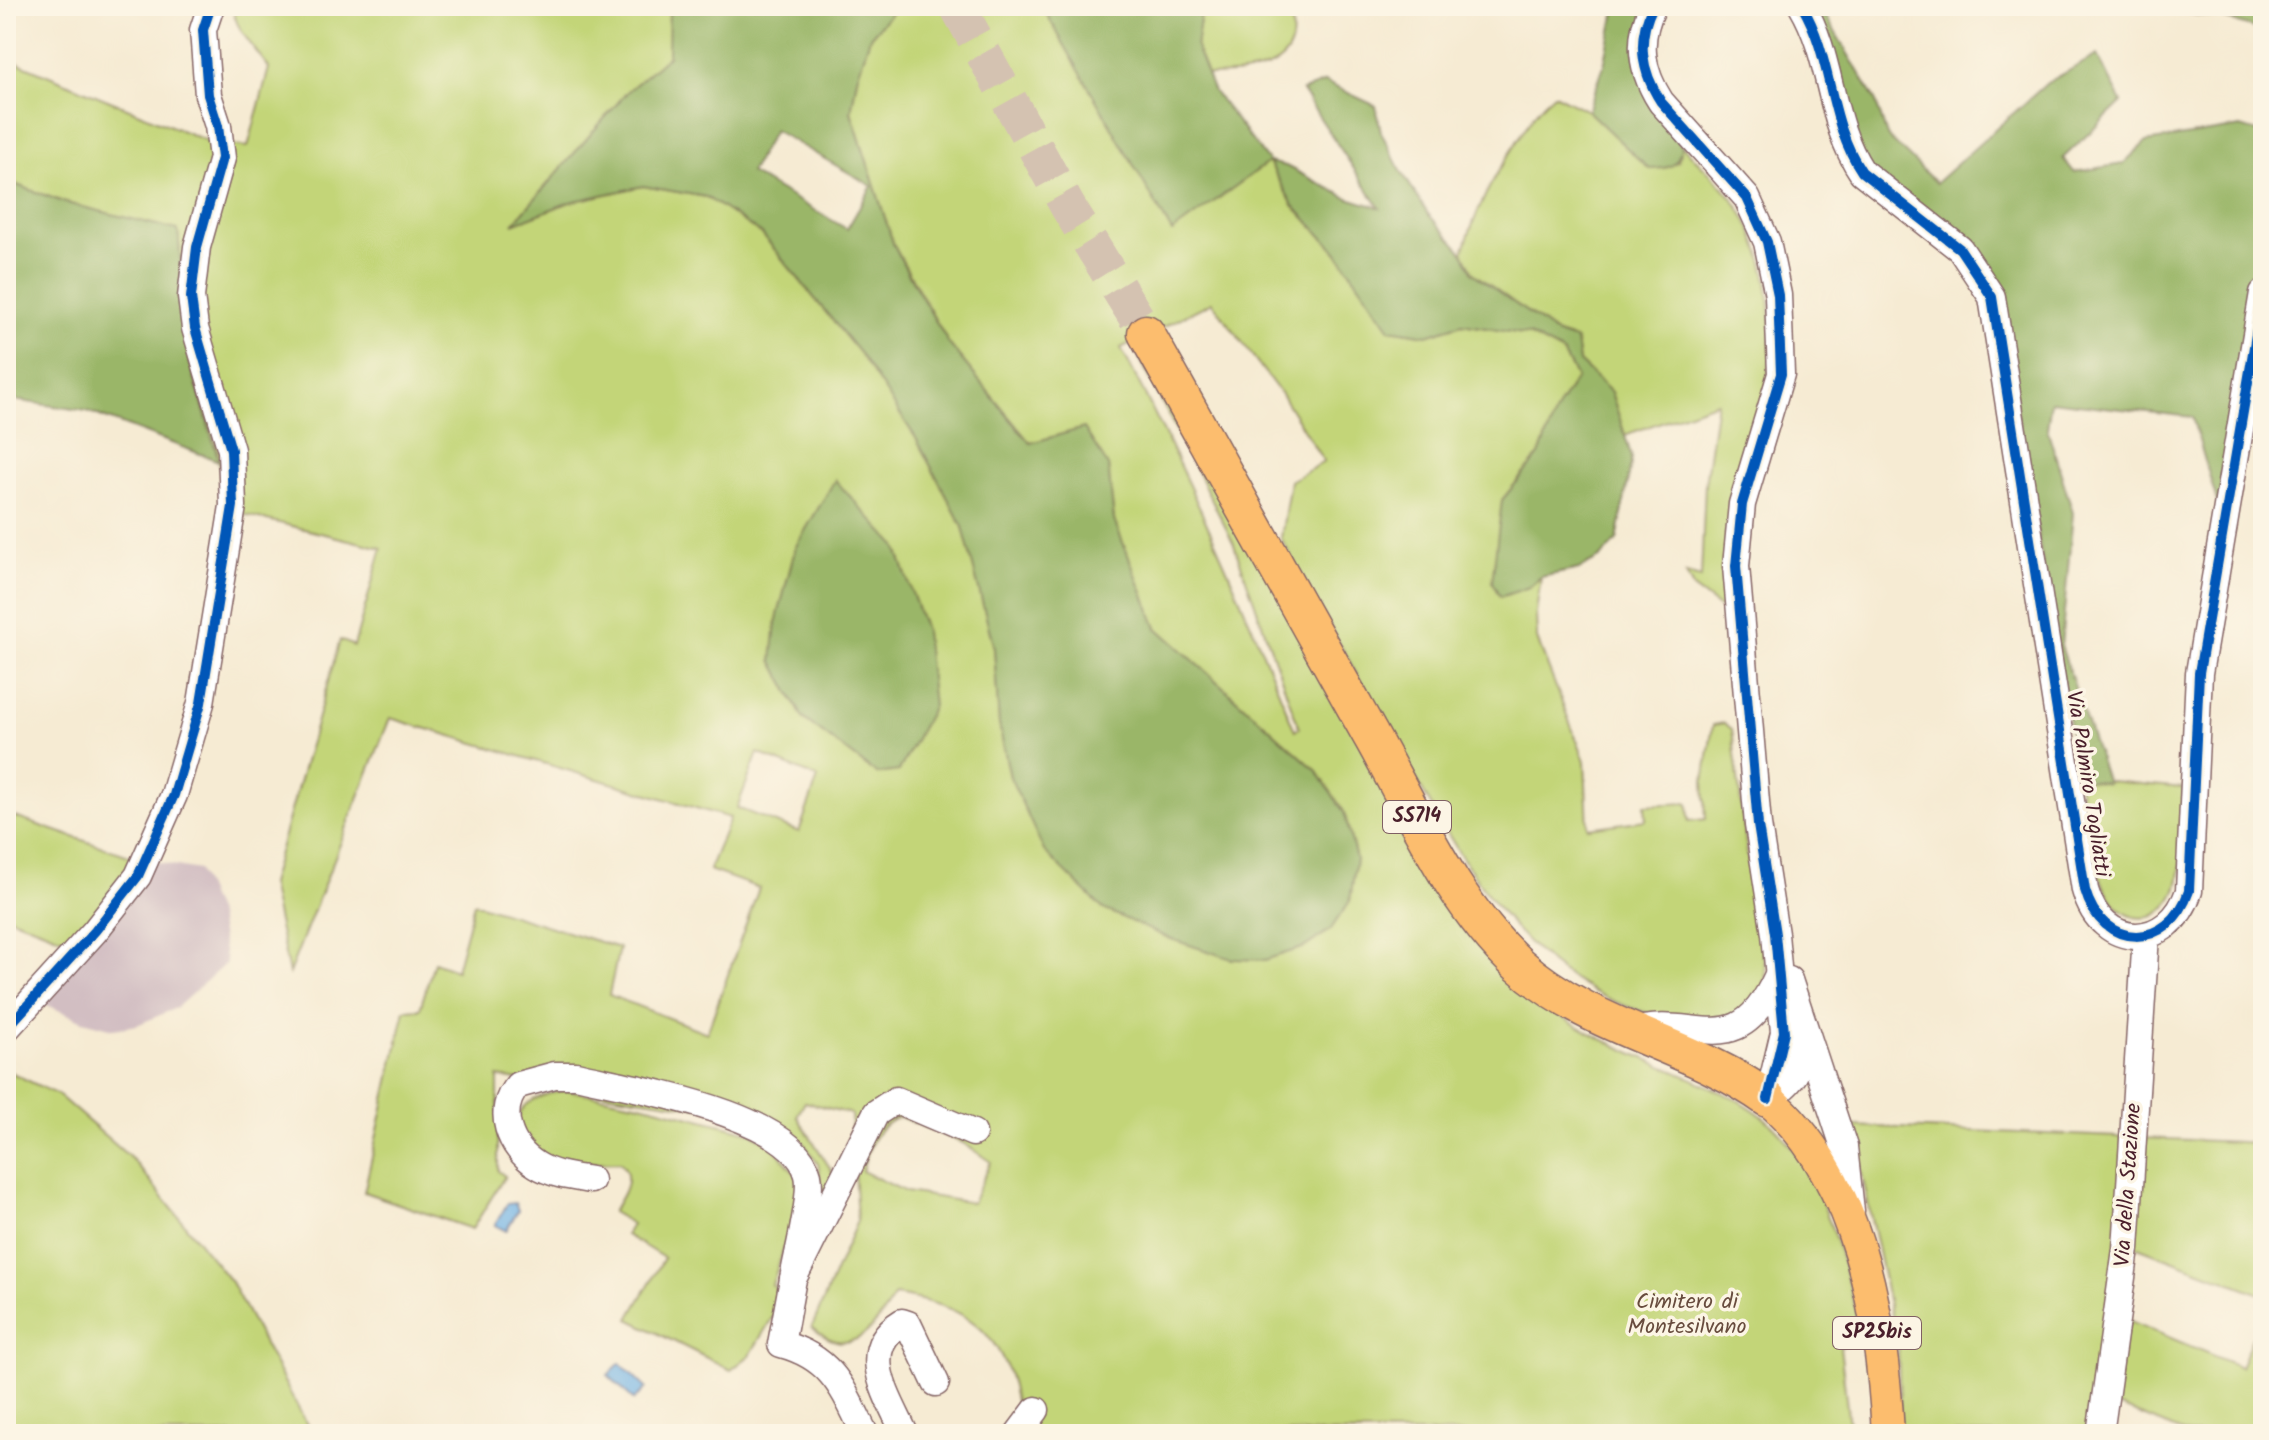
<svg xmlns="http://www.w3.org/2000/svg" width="2269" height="1440" viewBox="0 0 2269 1440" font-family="Kalam,sans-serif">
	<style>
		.industrial { fill: #d2bec2 }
		.green { fill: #c3d578; stroke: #867a52; stroke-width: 2; fill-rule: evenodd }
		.forest { fill: #9ab668; stroke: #726a4a; stroke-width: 2; fill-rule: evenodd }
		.water { fill: #71b3e6; stroke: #5e6988; stroke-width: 2 }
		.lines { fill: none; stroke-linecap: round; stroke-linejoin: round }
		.highway-tunnel { stroke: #d4c2b1; stroke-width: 36; stroke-dasharray: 36 18; stroke-linecap: butt }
		.minor-casing { stroke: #866666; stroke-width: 29 }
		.major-casing { stroke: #866666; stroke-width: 35 }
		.highway-casing { stroke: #866666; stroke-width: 39 }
		.minor { stroke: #fff; stroke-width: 26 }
		.major { stroke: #fcbd6e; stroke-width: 32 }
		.highway { stroke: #fcbd6e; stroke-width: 36 }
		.cycleway-casing { stroke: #fcf5e5; stroke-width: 15 }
		.cycleway { stroke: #0057b8; stroke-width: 10 }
		.labels { text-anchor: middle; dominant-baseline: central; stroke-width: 7; stroke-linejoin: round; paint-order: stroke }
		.shield { fill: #fcf5e5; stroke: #7f5f63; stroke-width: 2 }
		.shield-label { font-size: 20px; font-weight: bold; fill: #4a1f2b }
		.street-label { font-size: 22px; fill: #4a1f2b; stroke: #fcf5e5 }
		.park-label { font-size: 22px; fill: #684c3e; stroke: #fcf5e5 }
	</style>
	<rect width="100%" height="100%" fill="#fcf5e5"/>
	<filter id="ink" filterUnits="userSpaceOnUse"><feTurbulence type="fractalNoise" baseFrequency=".0125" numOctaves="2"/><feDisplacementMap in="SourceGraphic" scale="16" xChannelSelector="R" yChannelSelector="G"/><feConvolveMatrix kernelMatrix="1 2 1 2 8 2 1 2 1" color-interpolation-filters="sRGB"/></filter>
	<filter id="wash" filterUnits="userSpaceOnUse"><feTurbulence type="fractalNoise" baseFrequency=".006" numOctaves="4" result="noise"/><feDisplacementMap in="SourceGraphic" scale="32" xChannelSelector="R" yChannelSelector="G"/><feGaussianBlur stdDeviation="1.8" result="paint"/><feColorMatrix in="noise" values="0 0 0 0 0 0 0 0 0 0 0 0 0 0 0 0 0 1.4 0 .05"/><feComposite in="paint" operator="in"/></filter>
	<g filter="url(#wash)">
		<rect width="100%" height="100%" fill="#f6ebd3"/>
		<path class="industrial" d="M151 861 198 870 218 916 226 963 176 1008 137 1025 114 1029 83 1021 40 1002Z"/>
		<g class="green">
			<path d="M234 6H669V56L628 91 515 223 570 202 643 186 706 197 762 234 861 355 916 438 963 527 994 648 999 724 1010 777 1350 901 1356 859 1344 812 1317 771 1157 628 1114 520 1108 466 1031 444 949 344 894 246 851 111 857 78 870 37 897 6H1042L1139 170 1269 162 1293 205 1337 252 1391 329 1427 335 1462 324 1529 335 1563 353 1577 378 1559 405 1539 455 1502 500 1529 587 1541 577 1536 613 1537 639 1585 761 1588 828 1646 820 1645 805 1688 803 1689 821 1706 819 1704 781 1713 725 1724 723 1732 729 1748 861 1766 972 1764 992 1730 1023C1550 1024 1481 895 1403 756 1362 684 1321 611 1281 538L1290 481 1324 462 1281 394 1212 302 1121 348C1187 473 1242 600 1295 731L1299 728 1233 542 1136 351 1543 1004C1604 1048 1674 1067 1739 1101 1823 1145 1840 1259 1864 1342L1840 1346 1850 1434 1027 1432C1013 1410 1015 1388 1006 1366 985 1315 944 1303 895 1295 874 1329 851 1362 812 1327L857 1221 851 1114 805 1102 797 1116 837 1179 823 1195 818 1164 805 1145 763 1117 498 1077V1171L505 1176 472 1229 364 1192 405 1010 420 1009 434 962 456 970 474 903 619 948 609 995 707 1033 759 888 709 870 730 818 390 718 289 973 270 884 340 640 354 646 382 548 226 510 216 442 189 360 178 231 66 203 6 181V58L212 143 248 147 269 68C258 51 231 26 234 6ZM896 546 925 631 877 774 803 718 772 660ZM758 753 818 778 799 832 737 808ZM900 1117 963 1143 991 1162 972 1203 906 1192 862 1171C868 1148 876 1124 900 1117Z"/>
			<path d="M1202 6H1288C1309 71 1256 74 1207 75L1196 47Z"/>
			<path d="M1554 94 1588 111 1649 169 1678 162 1682 146C1703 167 1728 188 1743 214 1788 292 1768 384 1756 467 1749 518 1742 568 1735 619L1693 588 1686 574 1701 578 1705 484 1717 402 1625 435 1611 392 1579 362 1576 340 1557 334 1473 273 1463 252C1477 208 1491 181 1516 143 1530 122 1534 110 1554 94Z"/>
			<path d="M2078 778 2183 788C2182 814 2184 864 2177 887 2173 900 2163 914 2149 917 2095 928 2085 816 2078 778Z"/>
			<path d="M6 814 135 858 75 943 6 916Z"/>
			<path d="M6 1070 58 1095 133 1160 231 1282 312 1434H6Z"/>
			<path d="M566 1090 641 1104 749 1132 770 1143 800 1179 801 1196 772 1285 785 1296 750 1355 731 1370 629 1319 664 1258 626 1235 632 1224 612 1212C622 1197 636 1177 620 1162L552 1164C543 1155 532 1146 524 1136 501 1107 545 1093 566 1090Z"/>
			<path d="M1852 1126 2263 1143V1295L2122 1241 2111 1313 2240 1367 2263 1312V1434H2187L2098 1398 2091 1434H1901L1898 1348Z"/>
		</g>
		<g class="forest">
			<path d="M669 6H897L870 37 857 78 851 112 894 246 913 282 949 344 1030 443 1084 428 1108 466 1114 520 1157 628 1317 771 1344 812 1356 859 1350 901 1331 929 1305 947 1265 960 1232 959 1168 938 1103 909 1044 851 1010 777 999 724 994 648 963 527 916 438 861 355 762 234 706 197 643 186 570 202 513 224 628 91 668 56ZM774 130 872 186 847 229 750 173Z"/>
			<path d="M1042 6H1202L1196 47 1214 92 1269 162 1286 166 1348 198 1380 208 1302 91 1325 82 1376 106 1381 132 1398 166 1428 214 1463 252 1473 273 1557 334 1576 340 1579 362 1611 392 1632 458 1617 541 1600 558 1579 569 1541 577 1529 587 1500 597 1492 582 1502 500 1539 455 1559 405 1577 378 1563 353 1529 335 1462 324 1427 335 1390 329 1337 252 1293 205 1269 162 1172 232Z"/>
			<path d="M1616 6H1644L1650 106 1682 146C1677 167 1671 169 1649 169L1588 111 1604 65Z"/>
			<path d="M1805 6H1820L1876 102 1887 136 1936 183 2047 83 2097 55 2122 102 2063 158 2074 172 2123 164 2146 142 2241 127 2257 132 2263 127V230L2221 515 2192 417 2051 401 2047 428 2073 513 2061 646 2107 783 2078 778 1998 296 1866 170Z"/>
			<path d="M2181 6H2263V31L2222 18 2177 12Z"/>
			<path d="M6 181 66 203 178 230 189 360 219 461 87 411 6 399Z"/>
			<path d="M835 480 896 546 925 631 933 706 899 771 877 774 803 718 772 660 776 623 796 546Z"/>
		</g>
		<g class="water">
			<path d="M507 1204 515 1203 518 1210 506 1231 495 1225Z"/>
			<path d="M620 1363 646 1388 634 1400 608 1375Z"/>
		</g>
	</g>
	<g filter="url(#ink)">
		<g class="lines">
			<path class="highway-tunnel" d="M957 6 1068 207 1146 333"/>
			<defs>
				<g id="minor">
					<path d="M1653 6C1636 40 1641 71 1661 102L1747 198 1767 242 1778 295 1781 374 1742 504 1736 566 1758 825 1775 934 1784 1032 1768 1099"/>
					<path d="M1802 6C1833 58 1828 122 1862 172L1960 249 1992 297 2085 890C2102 951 2169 951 2189 891L2199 673 2263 293"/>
					<path d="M1789 980 1844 1147 1851 1211"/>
					<path d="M6 1029 95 931 138 876 174 795 201 703 233 506 231 450 195 328 191 297 197 247 222 158 218 126 208 95 203 30 211 6"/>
					<path d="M1630 1032C1696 1012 1736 1067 1777 977"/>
					<path d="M1768 1099C1794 1081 1803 1070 1800 1037"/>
					<path d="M591 1180C573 1177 553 1175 537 1165 509 1148 495 1110 518 1085L555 1075H576C630 1088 793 1113 808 1175 813 1196 797 1255 793 1279"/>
					<path d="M865 1434C843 1389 833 1358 781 1344L793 1279 876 1113 896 1100 973 1133"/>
					<path d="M905 1434C888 1396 856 1350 902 1322L908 1324 936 1383"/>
					<path d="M1018 1434 1036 1410"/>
					<path d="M2100 1434 2126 1249 2146 935"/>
				</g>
				<path id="major" d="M1768 1099C1860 1178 1882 1319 1888 1434"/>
				<path id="highway" d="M1146 333C1221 468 1296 602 1371 736 1414 812 1453 904 1518 964 1591 1030 1691 1043 1768 1099"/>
			</defs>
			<use href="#minor" class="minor-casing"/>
			<use href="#major" class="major-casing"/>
			<use href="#highway" class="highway-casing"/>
			<use href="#minor" class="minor"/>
			<use href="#major" class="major"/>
			<use href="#highway" class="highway"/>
			<defs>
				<g id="cycleway">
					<path d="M1653 6C1636 40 1641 71 1661 102L1747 198 1767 242 1778 295 1781 374 1742 504 1736 566 1758 825 1775 934 1784 1032 1768 1099"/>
					<path d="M1802 6C1833 58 1828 122 1862 172L1960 249 1992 297 2085 890C2102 951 2169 951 2189 891L2199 673 2263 293"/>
					<path d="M6 1029 95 931 138 876 174 795 201 703 233 506 231 450 195 328 191 297 197 247 222 158 218 126 208 95 203 30 211 6"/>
				</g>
			</defs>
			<use href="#cycleway" class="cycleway-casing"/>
			<use href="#cycleway" class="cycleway"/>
		</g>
	</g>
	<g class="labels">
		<g class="shield">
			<rect x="1383" y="801" width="68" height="32" rx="6"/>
			<rect x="1833" y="1317" width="88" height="32" rx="6"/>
		</g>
		<g class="shield-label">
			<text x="1417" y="817">SS714</text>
			<text x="1877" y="1333">SP25bis</text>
		</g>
		<g class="street-label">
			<text transform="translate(2087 784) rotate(81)">Via Palmiro Togliatti</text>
			<text transform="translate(2129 1185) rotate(-86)">Via della Stazione</text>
		</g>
		<g class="park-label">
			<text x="1687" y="1302">Cimitero di<tspan x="1687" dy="25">Montesilvano</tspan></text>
		</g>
	</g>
	<rect width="2269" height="1440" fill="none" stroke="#fcf5e5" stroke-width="32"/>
</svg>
